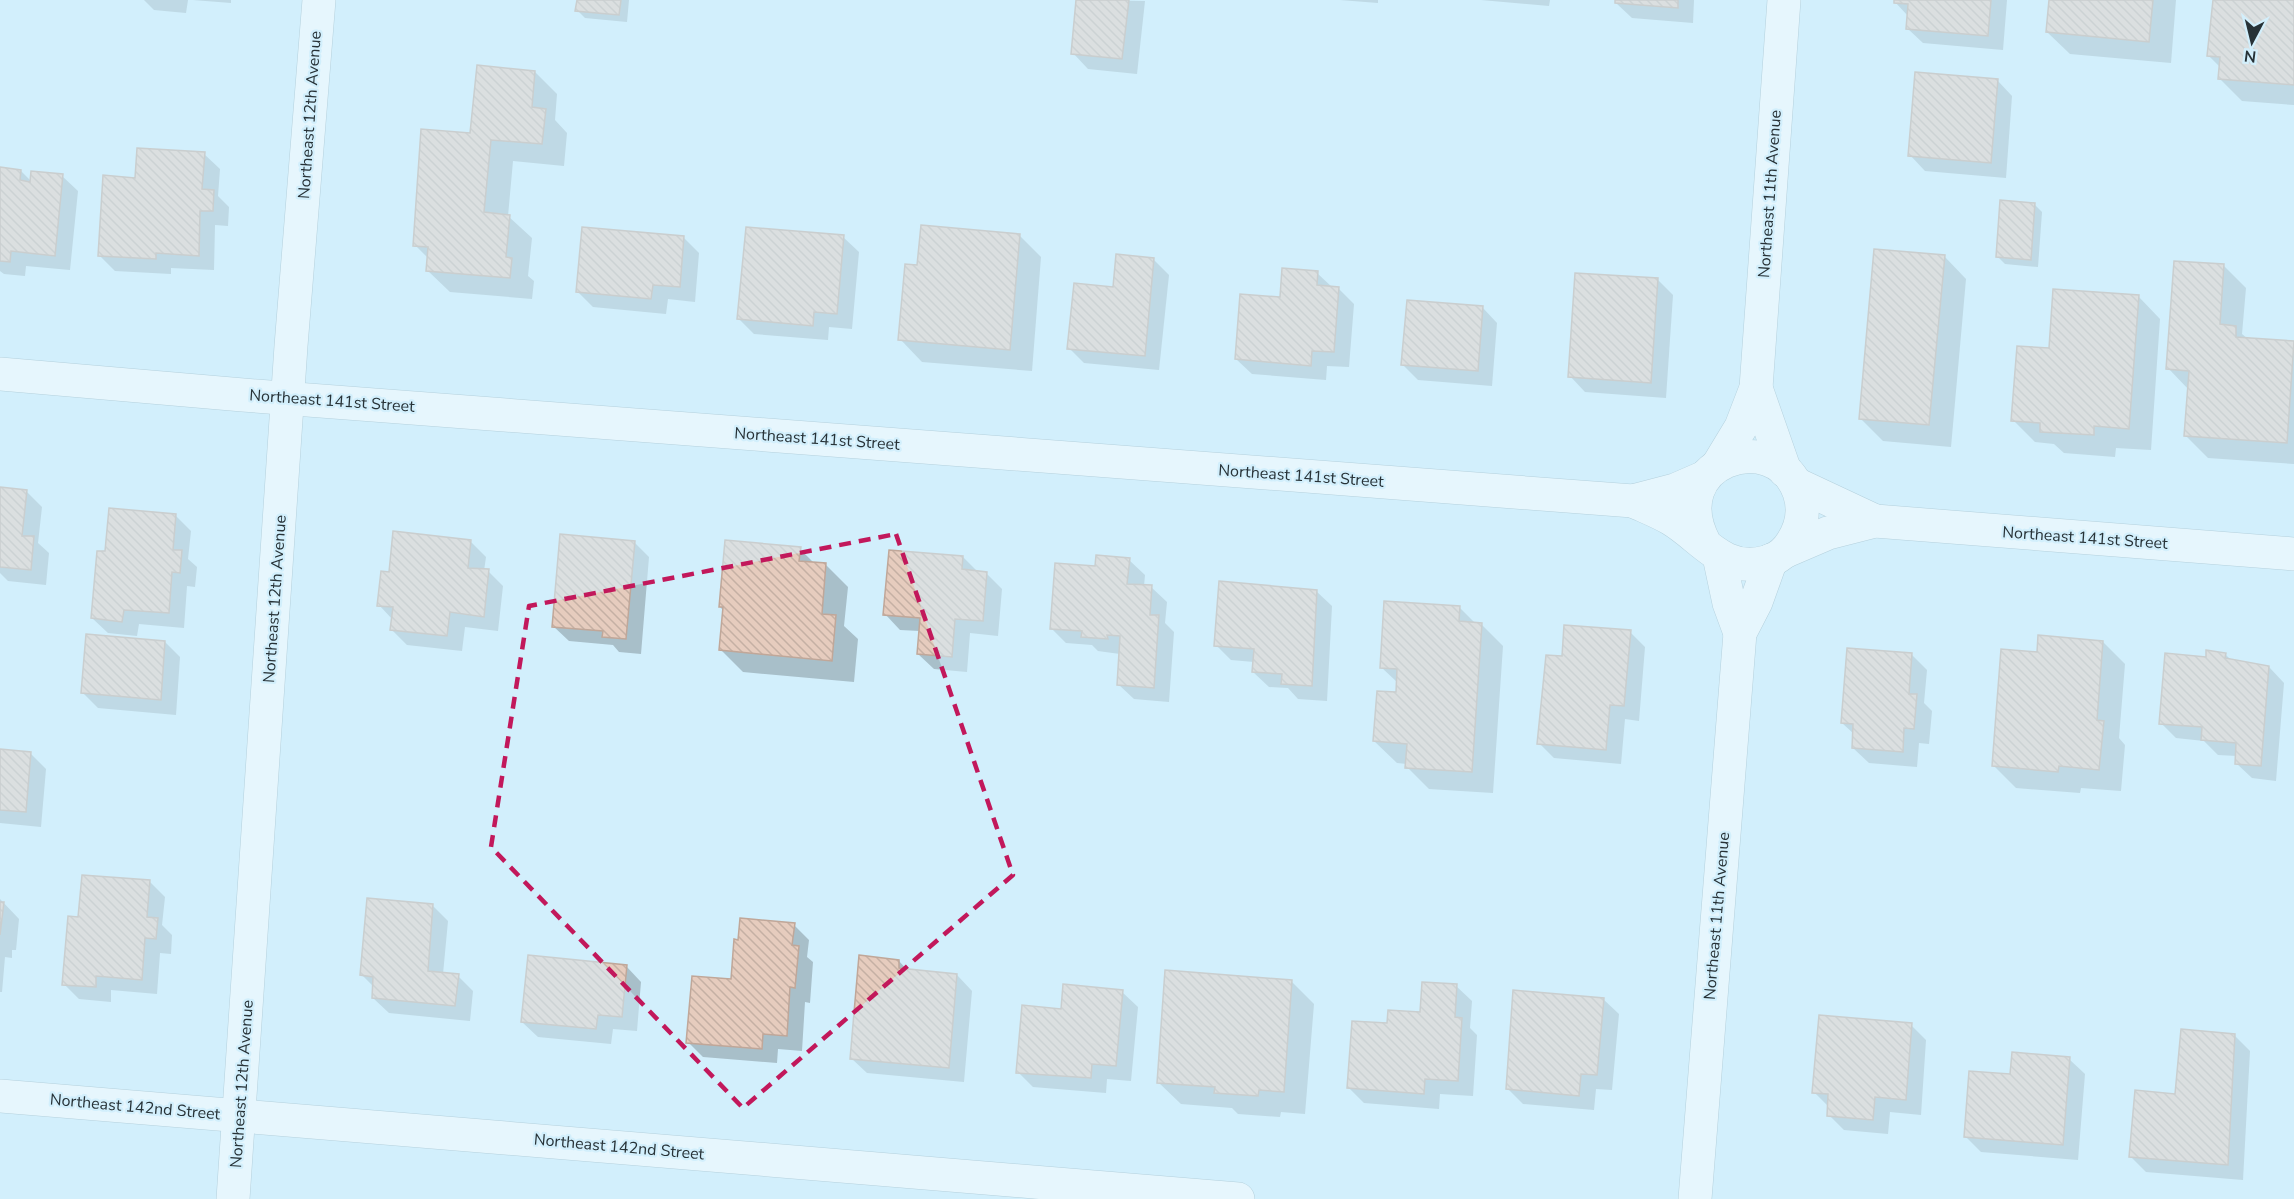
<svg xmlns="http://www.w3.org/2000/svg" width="2294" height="1199" viewBox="0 0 2294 1199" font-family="'Nunito Sans',sans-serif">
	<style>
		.shadow { fill: #0003 }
		.building { fill: url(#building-back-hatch); stroke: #c0a799; stroke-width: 1.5 }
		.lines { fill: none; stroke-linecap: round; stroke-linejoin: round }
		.street-casing { stroke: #92adb9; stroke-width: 34 }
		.secondary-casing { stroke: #92adb9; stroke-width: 34 }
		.street { stroke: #fff; stroke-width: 33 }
		.secondary { stroke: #fff; stroke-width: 33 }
		.marked { fill: none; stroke: #c2185b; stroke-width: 4.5; stroke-dasharray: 12 8; stroke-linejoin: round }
		.labels { text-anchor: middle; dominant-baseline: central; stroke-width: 4.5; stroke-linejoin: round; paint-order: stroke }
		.street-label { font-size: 16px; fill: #273237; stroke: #d2effc }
	</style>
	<defs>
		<pattern id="building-back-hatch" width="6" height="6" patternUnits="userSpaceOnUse" patternTransform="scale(1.5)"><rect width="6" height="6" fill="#e6ccbe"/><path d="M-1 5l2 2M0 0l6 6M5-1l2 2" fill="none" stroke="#c5b0a4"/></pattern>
	</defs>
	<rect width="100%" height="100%" fill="#d2effc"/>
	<g class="shadow">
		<path d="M144 0H188L186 13 154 10Z"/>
		<path d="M193 0H231V3Z"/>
		<path d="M578 0H629L627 22 585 18 577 10Z"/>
		<path d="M1078 0 1145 1 1137 74 1088 69 1073 53Z"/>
		<path d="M1340 0H1378V3Z"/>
		<path d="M1481 0H1550L1549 6Z"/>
		<path d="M1617 0H1694L1693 23 1632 18 1616 3Z"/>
		<path d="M1895 0H2007L2003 50 1923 43 1907 28 1908 16 1895 2Z"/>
		<path d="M2050 0H2176L2171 63 2070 54 2047 32Z"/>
		<path d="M2214 0H2294V105L2242 101 2220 79 2221 68 2208 55Z"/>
		<path d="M535 72 557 94 555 120 567 133 564 166 513 161 508 216 532 238 528 276 534 281 532 299 450 292 427 270 428 258 415 245 472 135Z"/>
		<path d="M1997 80 2012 96 2006 178 1925 171 1910 155Z"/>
		<path d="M204 154 220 169 218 196 229 207 228 226 215 225 214 270 171 268V274L115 271 100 256 137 179Z"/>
		<path d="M21 171 32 182 62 176 78 191 70 270 26 266 25 276 4 274 0 271V177Z"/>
		<path d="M2034 204 2042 212 2038 267 2005 264 1998 257Z"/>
		<path d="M1019 235 1041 257 1032 371 922 362 900 339 919 266Z"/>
		<path d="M683 237 699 253 695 302 668 299 666 314 593 307 578 292Z"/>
		<path d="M843 237 859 252 852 329 829 327 828 340 754 334 739 319Z"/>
		<path d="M1944 256 1966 279 1951 447 1883 441 1861 419Z"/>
		<path d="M1154 260 1169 275 1159 370 1084 363 1069 348 1114 289Z"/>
		<path d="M2224 266 2246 288 2242 334 2248 339 2294 343V464L2208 458 2186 436 2189 390 2168 368Z"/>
		<path d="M1317 273 1333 288 1339 289 1354 304 1349 367 1327 366 1326 380 1252 374 1236 359 1281 299Z"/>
		<path d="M1657 279 1673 295 1666 398 1585 392 1570 376Z"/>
		<path d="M2138 296 2160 319 2151 450 2116 448 2115 457 2064 453 2054 444 2035 442 2013 420 2050 349Z"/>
		<path d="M1482 307 1497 323 1492 386 1418 380 1403 365Z"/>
		<path d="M0 489 27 492 42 507 38 543 49 553 46 585 8 581 0 573Z"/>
		<path d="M176 516 191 531 188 559 197 567 195 587 187 586 184 628 139 624 137 636 108 633 92 618 107 552Z"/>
		<path d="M470 541 486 557 484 571H488L503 586 498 631 465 627 462 651 407 645 392 630 393 620 379 605 390 573Z"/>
		<path d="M634 542 649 557 641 654 619 652 613 645 569 641 553 626Z"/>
		<path d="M800 549 815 564 826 565 848 587 844 626 858 639 854 682 743 672 721 650 724 611 720 607Z"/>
		<path d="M963 557 978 572 986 573 1002 589 998 636 970 633 967 672 934 669 918 654 920 631 900 630 885 614Z"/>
		<path d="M1129 560 1145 575 1144 586 1151 587 1167 602 1165 623 1174 632 1169 702 1134 699 1118 684 1120 654 1098 651 1092 645 1066 643 1051 628 1096 568Z"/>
		<path d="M1316 591 1332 606 1327 701 1298 699 1288 688 1269 687 1253 672 1254 662 1231 660 1216 645Z"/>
		<path d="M1460 608 1476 624H1481L1503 646 1493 793 1429 789 1407 767V764L1397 763 1374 741 1397 694 1398 683 1381 667Z"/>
		<path d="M1630 632 1645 647 1639 721 1625 719 1621 764 1554 758 1539 743 1563 658Z"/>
		<path d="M165 642 180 657 176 715 98 708 83 693Z"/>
		<path d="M2103 642 2125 664 2119 738 2125 745 2121 791 2081 788 2080 793 2016 788 1994 766 2038 654Z"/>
		<path d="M1911 654 1927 670 1924 703 1932 711 1929 744 1919 743 1917 767 1869 763 1853 748 1854 734 1842 723Z"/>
		<path d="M2225 654 2232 661 2269 667 2284 683 2276 781 2252 778 2236 763 2237 756 2218 755 2204 741 2176 738 2161 723 2208 658Z"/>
		<path d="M0 751 30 753 46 769 41 827 0 823Z"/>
		<path d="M149 881 165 897 162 925 172 935 171 954 160 953 157 994 111 990V1002L79 999 64 984 79 918Z"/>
		<path d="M0 899 19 919 16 950H12V958L5 957 2 992H0Z"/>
		<path d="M432 905 448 921 443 974 458 976 473 991 470 1021 389 1013 373 998 374 987 361 974Z"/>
		<path d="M794 925 809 940 807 957 813 962 810 1003 805 1002 802 1051 778 1049 777 1063 703 1057 688 1042 732 981Z"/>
		<path d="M899 961 908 971 957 975 972 991 964 1082 867 1073 851 1058Z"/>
		<path d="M626 966 641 982 637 1031 613 1029 611 1044 538 1037 522 1022Z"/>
		<path d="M1292 982 1314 1004 1305 1114 1281 1112 1280 1117 1238 1114 1232 1108 1181 1104 1158 1082Z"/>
		<path d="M1456 986 1472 1001 1470 1028 1477 1035 1473 1096 1440 1094 1439 1109 1364 1103 1349 1088 1389 1025 1421 1014Z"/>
		<path d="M1122 992 1138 1007 1131 1081 1107 1079 1106 1093 1033 1087 1018 1072 1062 1011Z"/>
		<path d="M1603 999 1619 1014 1612 1090 1596 1089 1594 1110 1523 1104 1507 1088Z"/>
		<path d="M1911 1025 1926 1040 1921 1115 1890 1112 1888 1134 1844 1130 1829 1115V1107L1814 1092Z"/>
		<path d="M2234 1035 2250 1051 2243 1180 2146 1172 2131 1157 2176 1095Z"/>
		<path d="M2069 1059 2085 1074 2078 1160 1981 1152 1966 1137 2011 1076Z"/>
	</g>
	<g class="building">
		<path d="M577 0H621L619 15 575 11Z"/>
		<path d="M1076 0H1129L1122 59 1071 54Z"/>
		<path d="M1615 0H1678V8L1615 3Z"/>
		<path d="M1894 0H1991L1988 36 1906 29 1908 4 1894 3Z"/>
		<path d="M2049 0H2153L2149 42 2046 32Z"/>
		<path d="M2213 0H2294V85L2218 79 2220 57 2207 56Z"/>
		<path d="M477 65 535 71 532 107 546 109 542 144 491 140 484 212 510 215 506 257 512 258 510 278 426 271 428 247 413 246 421 129 470 133Z"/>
		<path d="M1915 72 1998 79 1991 163 1908 156Z"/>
		<path d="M137 148 205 152 202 189 214 190 213 211H200L199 256 156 253V259L98 256 103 175 135 178Z"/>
		<path d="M0 167 21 170 20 180 30 182 31 171 63 174 55 256 11 251 10 262 0 261Z"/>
		<path d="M2000 200 2035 203 2031 260 1996 257Z"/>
		<path d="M921 225 1020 234 1010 350 898 340 905 264 917 265Z"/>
		<path d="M582 227 684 236 680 287 653 285 651 299 576 292Z"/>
		<path d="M746 227 844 235 837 314 814 312 813 326 737 319Z"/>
		<path d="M1874 249 1945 255 1929 425 1859 419Z"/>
		<path d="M1116 254 1154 258 1145 356 1067 349 1074 283 1113 287Z"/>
		<path d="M2174 261 2224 264 2220 324 2236 326V337L2294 341 2287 443 2184 436 2189 371 2166 369Z"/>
		<path d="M1282 268 1318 271 1317 285 1339 287 1334 352 1312 351 1311 366 1235 359 1240 294 1280 297Z"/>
		<path d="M1575 273 1658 278 1651 383 1568 377Z"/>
		<path d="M2053 289 2139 295 2129 429 2094 426V435L2040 432V423L2011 421 2017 346 2049 348Z"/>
		<path d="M1407 300 1483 306 1478 371 1401 365Z"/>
		<path d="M0 487 27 490 22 536H34L31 570 0 567Z"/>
		<path d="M109 508 176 514 173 550H182L180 573 172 572 169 613 124 610 122 622 91 618 97 551H105Z"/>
		<path d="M393 531 471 540 468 568 489 569 484 617 450 612 447 636 390 630 393 607 377 606 381 571 389 572Z"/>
		<path d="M560 534 635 541 626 639 602 637 603 631 552 627Z"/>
		<path d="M725 540 801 547 799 561 826 563 822 614 836 615 832 661 719 650 723 607H719Z"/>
		<path d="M889 550 963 556 962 569 987 572 983 621 955 619 952 657 917 654 920 618 883 615Z"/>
		<path d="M1096 555 1130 558 1127 584 1152 585 1150 615H1159L1154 688 1117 685 1120 636 1107 635 1108 639 1094 638 1081 637 1082 631 1050 629 1055 563 1095 566Z"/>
		<path d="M1219 581 1317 590 1312 686 1281 684 1282 674 1252 672 1254 649 1214 646Z"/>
		<path d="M1384 601 1460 606 1459 621 1482 623 1472 772 1405 768 1407 744 1373 741 1377 691 1396 692 1397 669 1380 668Z"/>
		<path d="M1564 625 1631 630 1624 706 1610 705 1606 750 1537 744 1546 655 1562 656Z"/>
		<path d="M86 634 165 641 161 700 81 693Z"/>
		<path d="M2038 635 2103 641 2097 720 2104 721 2099 770 2059 766 2058 772 1992 766 2001 649 2037 652Z"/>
		<path d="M1847 648 1912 653 1909 694H1917L1914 729 1904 728 1903 752 1852 748 1853 724 1841 723Z"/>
		<path d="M2206 650 2226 653 2225 658 2269 666 2261 766 2235 764 2236 743 2201 740 2202 727 2159 724 2165 653 2206 657Z"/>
		<path d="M0 749 31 752 26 812 0 810Z"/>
		<path d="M82 875 150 880 147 917 158 918 156 939 145 938 142 980 96 976V987L62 985 68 916 78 917Z"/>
		<path d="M367 898 433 904 428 971 459 974 455 1006 372 998 373 977 360 975Z"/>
		<path d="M0 902H4L0 935Z"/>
		<path d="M740 918 795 923 792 945 799 946 795 988 790 987 787 1036 763 1034 762 1049 686 1043 692 976 731 979 734 939 738 940Z"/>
		<path d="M528 955 627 965 622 1017 598 1015 596 1029 521 1022Z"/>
		<path d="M859 955 899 960V968L957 974 949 1068 850 1059Z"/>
		<path d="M1165 970 1292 980 1284 1092 1259 1090 1258 1096 1214 1093 1215 1087 1157 1083Z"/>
		<path d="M1422 982 1457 984 1455 1017 1462 1018 1458 1081 1425 1079 1424 1094 1347 1088 1352 1021 1387 1023 1388 1010 1420 1012Z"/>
		<path d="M1063 984 1123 990 1116 1066 1092 1064 1091 1078 1016 1073 1022 1005 1061 1009Z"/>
		<path d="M1513 990 1604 998 1597 1075 1581 1074 1579 1096 1506 1089Z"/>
		<path d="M1819 1015 1912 1023 1906 1100 1875 1097 1873 1120 1827 1116 1828 1094 1812 1093Z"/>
		<path d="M2181 1029 2235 1034 2228 1165 2129 1157 2135 1090 2175 1094Z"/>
		<path d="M2012 1052 2070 1057 2063 1145 1964 1137 1969 1071 2010 1074Z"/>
	</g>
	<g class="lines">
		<defs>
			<g id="street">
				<path d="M1756 388 1785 471"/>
				<path d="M1718 465 1741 427 1756 388 1784 0"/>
				<path d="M1719 556 1729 603 1740 633"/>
				<path d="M0 1096 1238 1199"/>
				<path d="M1695 1199 1740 633 1756 602 1771 560"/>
			</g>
			<g id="secondary">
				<path d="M0 374 243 395 1633 501 1675 490 1705 477"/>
				<path d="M1796 484 1875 521"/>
				<path d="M1633 501C1646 507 1659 512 1671 519 1703 538 1723 574 1766 562 1774 560 1783 554 1788 548 1801 531 1806 512 1799 492 1775 424 1661 461 1705 544"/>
				<path d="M1786 551 1828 533 1875 521 2294 554"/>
				<path d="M233 1199 291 346 319 0"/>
			</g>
		</defs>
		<use href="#street" class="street-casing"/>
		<use href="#secondary" class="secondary-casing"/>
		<use href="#street" class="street"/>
		<use href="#secondary" class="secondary"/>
	</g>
	<path d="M0 0H2294V1199H0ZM896 534 1013 875 743 1108 491 847 529 606Z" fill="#d2effc" fill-opacity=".55" fill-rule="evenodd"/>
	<path class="marked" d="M896 534 1013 875 743 1108 491 847 529 606Z"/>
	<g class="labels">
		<g class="street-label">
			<text transform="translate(310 115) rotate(-86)">Northeast 12th Avenue</text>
			<text transform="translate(1770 194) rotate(-86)">Northeast 11th Avenue</text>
			<text transform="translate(332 401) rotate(4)">Northeast 141st Street</text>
			<text transform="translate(817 439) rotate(4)">Northeast 141st Street</text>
			<text transform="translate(1301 476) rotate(4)">Northeast 141st Street</text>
			<text transform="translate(2085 538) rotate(4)">Northeast 141st Street</text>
			<text transform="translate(275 599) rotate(-86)">Northeast 12th Avenue</text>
			<text transform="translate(1717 916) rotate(-85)">Northeast 11th Avenue</text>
			<text transform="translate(242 1084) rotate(-86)">Northeast 12th Avenue</text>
			<text transform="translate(135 1107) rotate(5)">Northeast 142nd Street</text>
			<text transform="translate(619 1147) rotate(5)">Northeast 142nd Street</text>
		</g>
	</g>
	<g transform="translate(2252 42) rotate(187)" stroke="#d2effc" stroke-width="4.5" paint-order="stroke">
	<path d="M0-4.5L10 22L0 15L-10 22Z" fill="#273237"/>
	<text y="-9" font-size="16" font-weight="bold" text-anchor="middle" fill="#273237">N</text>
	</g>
</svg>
